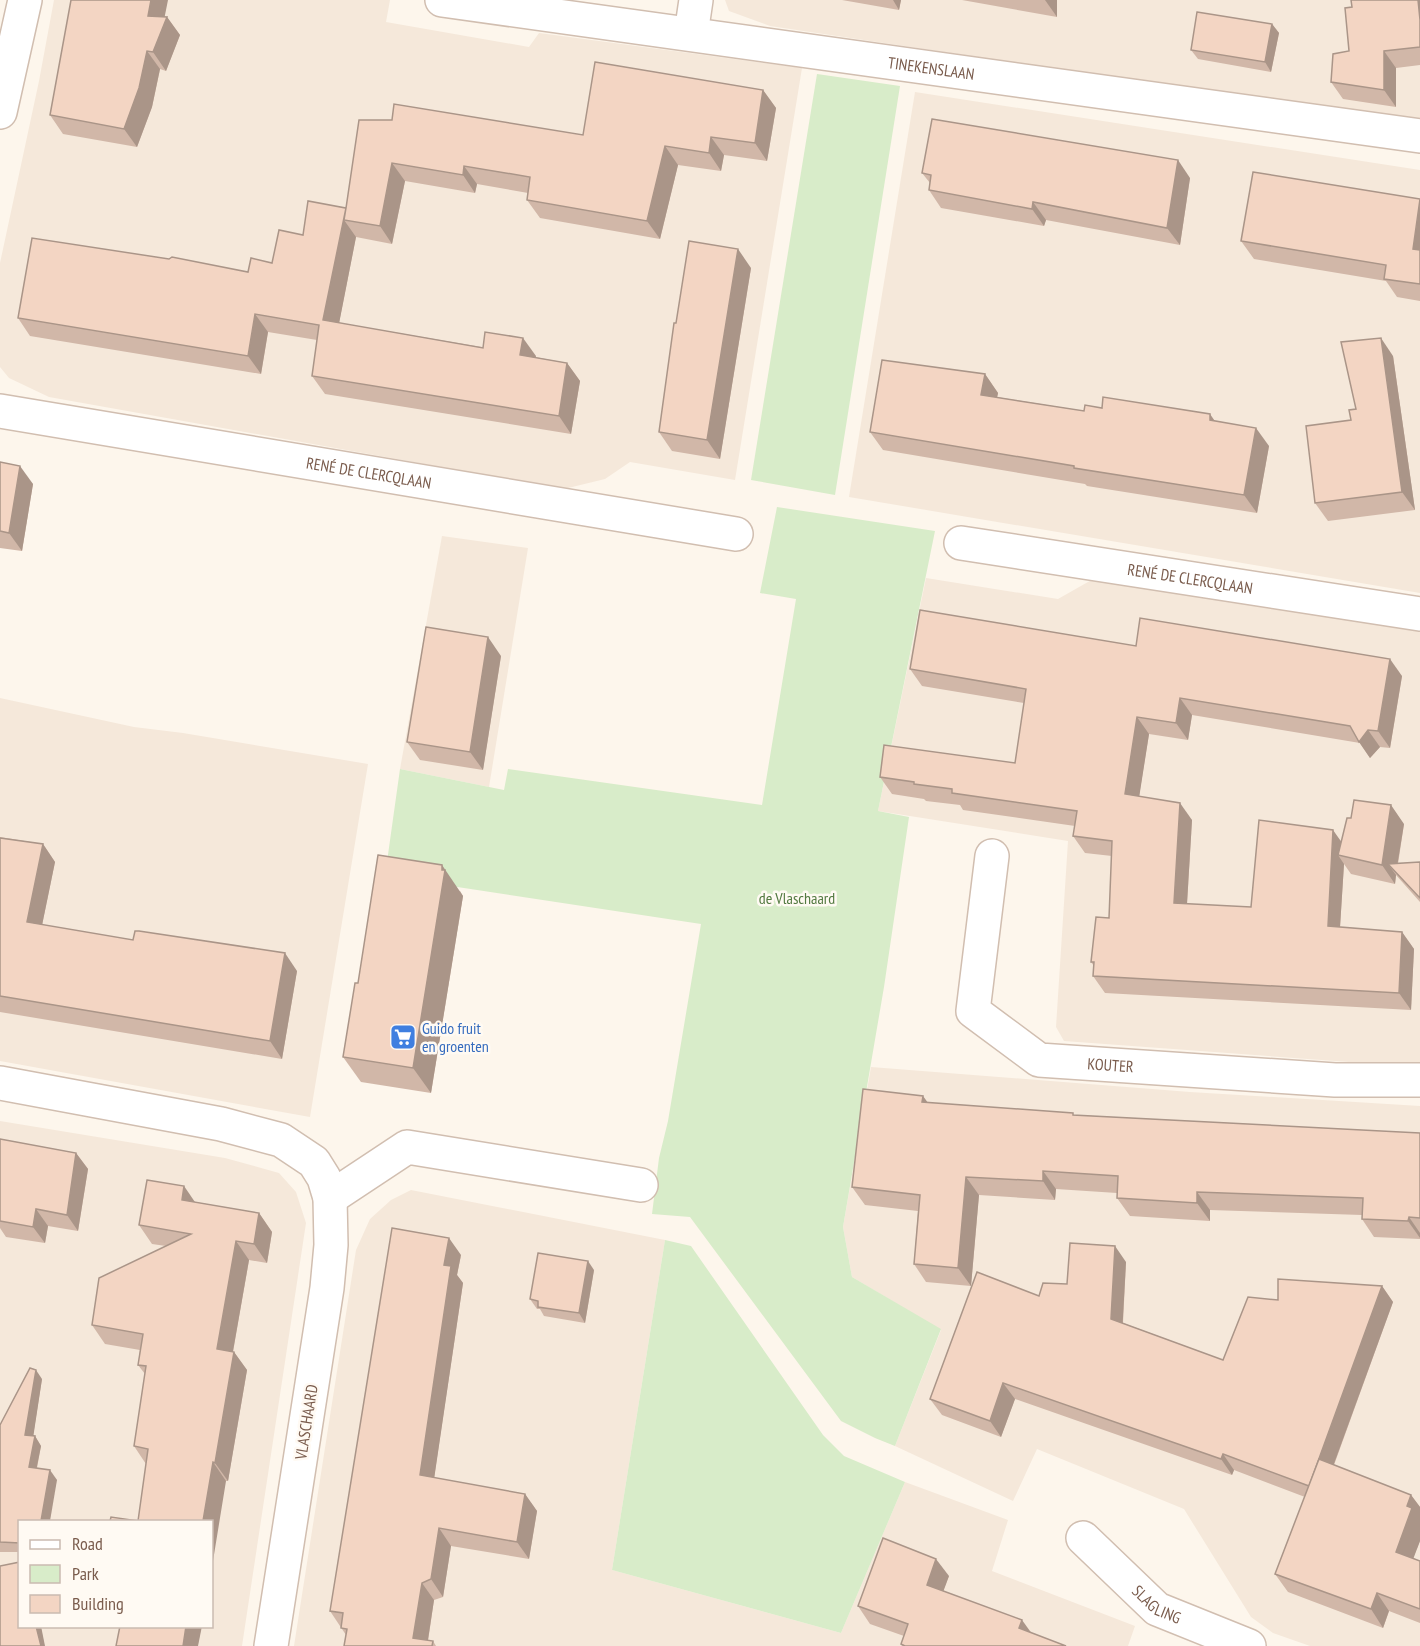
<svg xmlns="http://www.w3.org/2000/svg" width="1420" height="1646" viewBox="0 0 1420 1646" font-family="'PT Sans Narrow',sans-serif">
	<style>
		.residential { fill: #f5e8da; fill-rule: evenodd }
		.green { fill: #d8ecc9 }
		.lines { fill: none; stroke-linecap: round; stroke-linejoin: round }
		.street-casing { stroke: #d1beb0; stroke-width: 36 }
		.street { stroke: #fff; stroke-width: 33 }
		.wall { fill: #d1b7a8 }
		.shaded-wall { fill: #aa9588 }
		.building { fill: #f3d5c3; stroke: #aa9588; stroke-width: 1.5 }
		.labels { text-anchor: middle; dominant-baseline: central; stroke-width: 5; stroke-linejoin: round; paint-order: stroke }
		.street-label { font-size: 16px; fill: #7a5c4d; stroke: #fffaf3 }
		.park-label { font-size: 16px; fill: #537a41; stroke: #fffaf3 }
		.shop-label { font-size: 16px; fill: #366cbe; stroke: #fffaf3; text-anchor: start }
	</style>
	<rect width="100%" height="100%" fill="#fdf6ec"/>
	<g class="residential">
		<path d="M54 0H390L386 22 529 47 539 33 802 68 735 480 630 462 605 479 564 489 49 397 9 378 0 367V263L39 81Z"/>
		<path d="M725 0H1420V123L770 26 729 11Z"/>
		<path d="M915 92 1420 170V593L849 497Z"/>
		<path d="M442 536 528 548 489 787 400 769Z"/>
		<path d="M926 578 1058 599 1095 578 1420 631V1065H1390L1064 1041 1056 1027 1068 841 878 811Z"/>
		<path d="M0 698 134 727 183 733 368 764 310 1117 0 1061Z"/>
		<path d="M871 1067 1190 1092 1420 1106V1646H1310L1273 1633 1251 1617 1184 1509 1037 1449 1013 1501 895 1446 941 1330 852 1277 843 1227Z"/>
		<path d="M0 1121 225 1158 279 1173 296 1192 306 1223 242 1646H0ZM20 1522H212V1626H20Z"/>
		<path d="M411 1190 665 1240 612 1570 841 1633 905 1482 1008 1520 992 1571 1135 1626 1128 1646H294L356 1250 370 1219 391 1200Z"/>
	</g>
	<g class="green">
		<path d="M817 74 900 86 835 495 751 480Z"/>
		<path d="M777 507 935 531 878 811 909 817 884 987 843 1227 852 1277 941 1329 895 1446 875 1438 841 1421 690 1217 652 1214 659 1158 668 1121 701 924 385 876 400 769 504 790 508 769 762 805 796 599 760 593Z"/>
		<path d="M665 1240 691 1246 823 1435 844 1456 905 1482 841 1633 612 1570Z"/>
	</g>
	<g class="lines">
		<defs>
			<g id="street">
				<path id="s1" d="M442 0 1420 136"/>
				<path d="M691 34 696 0"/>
				<path d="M0 112 25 0"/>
				<path id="s2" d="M0 411 736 534"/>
				<path id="s3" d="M961 543 1420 614"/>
				<path id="s4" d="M992 856 973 1011 1039 1060 1335 1080H1420"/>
				<path d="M0 1083 221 1124 281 1140 314 1162 324 1178 330 1198 331 1245 327 1288 271 1646"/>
				<path d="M330 1198 407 1147 641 1185"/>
				<path id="s5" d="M1083 1538 1157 1609 1249 1646"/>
			</g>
		</defs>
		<use href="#street" class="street-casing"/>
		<use href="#street" class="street"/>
	</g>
	<g class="wall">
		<path d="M842 0H901L899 10Z"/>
		<path d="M962 0H1057V17Z"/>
		<path d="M1420 0V65L1396 68V107L1343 99 1331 82 1349 51Z"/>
		<path d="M164 17H167L180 35 166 71 160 69 152 107 137 147 63 134 50 115Z"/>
		<path d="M1272 24 1279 33 1271 72 1198 59 1191 50Z"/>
		<path d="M763 90 776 108 767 161 724 155 721 171 678 165 660 239 540 218 527 200 528 193 477 184 475 193 405 181 392 244 356 237 339 323 536 356 535 357 567 363 580 381 571 434 325 394 312 376 317 340 268 332 261 374 30 336 18 318 248 272 272 263 303 235 346 208 359 120 583 135Z"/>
		<path d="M922 173 1190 178 1180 245 1046 220 1044 226 941 208 929 190 930 183Z"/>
		<path d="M1420 199V301L1397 297 1386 281 1254 259 1241 241Z"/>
		<path d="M751 268 720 459 672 451 659 432 676 323Z"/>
		<path d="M1393 356 1415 510 1328 521 1315 503 1356 409Z"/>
		<path d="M985 374 998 393 997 397 1084 411 1102 408 1215 421 1269 446 1257 513 1087 486 1085 484 883 450 870 432Z"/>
		<path d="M0 462 33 484 22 551 0 548Z"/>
		<path d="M1136 646 1402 676 1390 748 1380 747 1370 758 1360 743 1192 715 1188 740 1149 734 1139 796 1192 820 1187 904 1251 907 1341 842 1404 824 1398 864 1420 862V902L1396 875 1395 884 1351 874 1344 864 1340 927 1402 932 1414 949 1411 1010 1105 993 1093 976 1094 966 1091 962 1109 918 1112 856 1085 853 1073 836 1075 826 963 810 960 805 926 801 924 799 892 794 880 777 1015 763 1024 703 922 686 910 669Z"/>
		<path d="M501 656 483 770 420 760 407 742Z"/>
		<path d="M0 837 43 844 55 862 42 925 297 971 282 1059 0 1012Z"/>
		<path d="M460 891 463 896 431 1093 361 1082 343 1057 358 983Z"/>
		<path d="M923 1096 927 1103 1075 1115 1420 1133V1239L1374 1237 1362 1219V1215L1210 1210V1221L1130 1216 1117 1198V1193L1056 1189 1055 1200 979 1195 971 1286 926 1282 914 1264 918 1211 865 1205 852 1187Z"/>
		<path d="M0 1139 76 1153 88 1169 78 1231 48 1226 45 1243 6 1237 0 1228Z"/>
		<path d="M195 1202 259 1213 272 1232 267 1263 249 1260 233 1352H234L247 1370 228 1481H226L138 1521 146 1464 134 1446 145 1374 138 1365 140 1350 105 1344 92 1325 166 1246 152 1244 139 1225Z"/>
		<path d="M461 1255 457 1275 463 1283 434 1478 525 1494 537 1511 529 1559 451 1546 443 1597 434 1600 428 1641H433L436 1646H344L346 1635 330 1611Z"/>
		<path d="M1126 1262 1123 1323 1223 1360 1278 1300 1382 1286 1393 1302 1334 1465 1411 1495 1420 1507V1541L1413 1558 1420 1561V1623L1389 1611 1383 1628 1288 1592 1275 1574 1305 1497 1234 1470 1232 1475 1015 1399 1001 1437 942 1415 930 1399 1039 1296 1067 1284Z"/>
		<path d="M594 1270 585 1323 544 1316 540 1309H537L530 1299Z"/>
		<path d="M42 1379 33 1436H35L41 1446 37 1468 57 1480 20 1521V1552H0V1425Z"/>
		<path d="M949 1576 943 1591 1031 1633 1066 1646H902L901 1644 904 1636 870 1624 858 1606Z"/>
	</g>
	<g class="shaded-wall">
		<path d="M151 0H168L162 30 167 17 180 35 166 71 153 52 148 16Z"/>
		<path d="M893 0H901L899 10Z"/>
		<path d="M1045 0H1057V17Z"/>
		<path d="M1418 0H1420V20Z"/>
		<path d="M1272 24 1279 33 1271 72 1265 62Z"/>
		<path d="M147 51 160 69 152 107 137 147 124 129Z"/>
		<path d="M1384 51 1396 68V107L1384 90Z"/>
		<path d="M763 90 776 108 767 161 755 143Z"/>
		<path d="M711 137 724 155 721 171 709 153Z"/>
		<path d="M665 146 678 165 660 239 647 221Z"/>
		<path d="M1178 160 1190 178 1180 245 1167 228Z"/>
		<path d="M392 163 405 181 392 244 380 226Z"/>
		<path d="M464 166 477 184 475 193 463 175Z"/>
		<path d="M1033 202 1046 220 1044 226 1032 209Z"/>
		<path d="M1420 202V259L1413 249Z"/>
		<path d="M346 208 344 220 356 237 336 339 323 320Z"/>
		<path d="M738 249 751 268 720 459 707 440Z"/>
		<path d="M255 314 268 332 261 374 248 356Z"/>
		<path d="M523 338 536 356 533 373 520 355Z"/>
		<path d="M1381 338 1393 356 1415 510 1402 492Z"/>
		<path d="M567 363 580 381 571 434 559 416Z"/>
		<path d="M985 374 998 393 994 413 981 395Z"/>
		<path d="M1210 414 1223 433 1210 420Z"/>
		<path d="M1256 428 1269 446 1257 513 1244 495Z"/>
		<path d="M20 466 33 484 22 551 9 533Z"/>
		<path d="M488 637 501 656 483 770 470 752Z"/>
		<path d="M1390 659 1402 676 1390 748 1378 731Z"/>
		<path d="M1180 698 1192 715 1188 740 1176 723Z"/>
		<path d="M1137 717 1149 734 1137 811 1125 794Z"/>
		<path d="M1368 730 1380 747 1370 758 1359 742Z"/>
		<path d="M1180 803 1192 820 1186 920 1174 903Z"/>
		<path d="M1391 805 1404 824 1396 873 1388 864 1396 875 1395 884 1382 865Z"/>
		<path d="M1333 830 1345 847 1338 855 1344 864 1339 943 1328 926Z"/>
		<path d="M43 844 55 862 39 940 27 922Z"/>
		<path d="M442 865 463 896 431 1093 413 1068Z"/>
		<path d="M1402 932 1414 949 1411 1010 1399 993Z"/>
		<path d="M285 953 297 971 282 1059 270 1041Z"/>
		<path d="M923 1096 936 1114 922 1102Z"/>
		<path d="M76 1153 88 1169 78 1231 67 1215Z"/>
		<path d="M1043 1171 1056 1189 1055 1200 1043 1181Z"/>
		<path d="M966 1177 979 1195 971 1286 958 1268Z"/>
		<path d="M184 1186 197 1205 182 1200Z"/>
		<path d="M1197 1192 1210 1210V1221L1197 1203Z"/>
		<path d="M36 1209 48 1226 45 1243 33 1227Z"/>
		<path d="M259 1213 272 1232 267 1263 254 1244Z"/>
		<path d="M1409 1217 1420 1233V1238L1408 1221Z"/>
		<path d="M449 1238 461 1255 457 1275 463 1283 432 1493 420 1475 444 1265Z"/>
		<path d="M236 1241 249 1260 230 1368 217 1349Z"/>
		<path d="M1115 1246 1126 1262 1122 1335 1111 1319Z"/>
		<path d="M588 1261 594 1270 585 1323 579 1313Z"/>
		<path d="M1382 1286 1393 1302 1320 1502 1309 1486Z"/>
		<path d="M234 1352 247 1370 228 1481 215 1463Z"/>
		<path d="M36 1370 42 1379 32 1445 25 1435Z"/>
		<path d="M1003 1383 1015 1399 1001 1437 990 1421Z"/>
		<path d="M35 1436 41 1446 35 1476 29 1467Z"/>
		<path d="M1223 1454 1234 1470 1232 1475 1221 1459Z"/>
		<path d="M213 1462 226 1481 212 1567V1521H203Z"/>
		<path d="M50 1470 57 1480 50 1521H41Z"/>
		<path d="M525 1494 537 1511 529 1559 517 1542Z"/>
		<path d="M1411 1495 1420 1507V1541L1409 1570 1396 1552 1407 1506Z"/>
		<path d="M439 1528 451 1546 443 1597 431 1579Z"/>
		<path d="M936 1559 949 1576 939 1603 927 1585Z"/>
		<path d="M422 1583 434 1600 427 1646 413 1638Z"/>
		<path d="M1377 1593 1389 1611 1383 1628 1371 1609Z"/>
		<path d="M1022 1620 1035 1638 1019 1628Z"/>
		<path d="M36 1626H41L45 1646H41Z"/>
		<path d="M186 1626H202L198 1646H183Z"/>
	</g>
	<g class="building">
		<path d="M71 0H151L148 16 167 17 153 52 147 51 139 88 124 129 50 115Z"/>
		<path d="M1351 0H1418L1420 20V47L1384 51V90L1331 82 1333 54 1349 51 1345 8 1352 7Z"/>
		<path d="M1197 12 1272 24 1265 62 1191 50Z"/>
		<path d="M595 62 763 90 755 143 711 137 709 153 665 146 647 221 527 200 530 177 464 166 463 175 392 163 380 226 344 220 346 208 323 320 483 348 485 332 523 338 520 355 567 363 559 416 312 376 319 325 255 314 248 356 18 318 32 238 169 259 172 257 248 272 251 258 272 263 279 230 303 235 308 201 346 208 359 120H392L394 104 583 135Z"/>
		<path d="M932 119 1178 160 1167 228 1033 202 1032 209 929 190 931 175 922 173Z"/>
		<path d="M1253 172 1420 199 1413 249 1420 250V284L1384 279 1386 265 1241 241Z"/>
		<path d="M689 241 738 249 707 440 659 432 674 323H676Z"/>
		<path d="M1381 338 1402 492 1315 503 1306 426 1351 420 1349 410 1356 409 1341 342Z"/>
		<path d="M882 360 985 374 981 395 1084 411 1085 405 1102 408 1103 397 1210 414V420L1256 428 1244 495 1074 468V466L870 432Z"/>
		<path d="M0 462 20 466 9 533 0 531Z"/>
		<path d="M920 610 1136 646 1140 618 1390 659 1378 731 1368 730 1359 742 1350 726 1180 698 1176 723 1137 717 1125 794 1180 803 1174 903 1251 907 1259 820 1333 830 1328 926 1402 932 1399 993 1093 976 1094 962H1091L1096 917 1109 918 1112 841 1073 836 1077 811 952 793V789L914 784V782L880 777 884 745 1015 763 1026 689 910 669Z"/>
		<path d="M426 627 488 637 470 752 407 742Z"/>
		<path d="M1354 800 1391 805 1382 865 1338 855 1347 818H1351Z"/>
		<path d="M0 838 43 844 27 922 133 940 135 931H139L285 953 270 1041 0 996Z"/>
		<path d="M378 855 442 865V870H445L413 1068 343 1057 355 983H358Z"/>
		<path d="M1420 862V898L1388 864Z"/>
		<path d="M863 1089 923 1096 922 1102 1073 1113V1115L1420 1133V1218L1409 1217 1408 1221 1362 1219 1363 1198 1197 1192V1203L1117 1198 1118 1176 1043 1171V1181L966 1177 958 1268 914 1264 920 1195 852 1187Z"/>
		<path d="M0 1139 76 1153 67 1215 36 1209 33 1227 0 1221Z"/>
		<path d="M147 1180 184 1186 182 1200 259 1213 254 1244 236 1241 217 1349 234 1352 215 1463 213 1462 203 1521H110L111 1517 138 1521 148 1449 134 1446 146 1366 138 1365 143 1334 92 1325 99 1278 191 1234 139 1225Z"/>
		<path d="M392 1228 449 1238 444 1265 451 1266 420 1475 525 1494 517 1542 439 1528 431 1579 422 1583 413 1638 433 1641 432 1646H344L347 1629 341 1628 343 1613 330 1611Z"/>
		<path d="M1070 1243 1115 1246 1111 1319 1223 1360 1248 1297 1278 1300V1279L1382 1286 1309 1486 1223 1454 1221 1459 1003 1383 990 1421 930 1399 977 1272 1039 1296 1043 1283 1067 1284Z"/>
		<path d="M538 1253 588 1261 579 1313 538 1307V1301L530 1299Z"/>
		<path d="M30 1368 36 1370 25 1435 35 1436 29 1467 50 1470 41 1521H20V1543L0 1542V1425Z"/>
		<path d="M1319 1459 1411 1495 1407 1506 1412 1508 1396 1552 1420 1561V1609L1377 1593 1371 1609 1275 1574Z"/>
		<path d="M883 1538 936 1559 927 1585 1022 1620 1019 1628 1066 1646H905L901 1644 908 1624 858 1606Z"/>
		<path d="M20 1562V1626H36L41 1646H0V1566Z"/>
		<path d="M120 1626H186L183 1646H116Z"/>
	</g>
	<defs>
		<symbol id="supermarket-square" viewBox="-11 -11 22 22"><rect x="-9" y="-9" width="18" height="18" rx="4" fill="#3f7fe0" stroke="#fffaf3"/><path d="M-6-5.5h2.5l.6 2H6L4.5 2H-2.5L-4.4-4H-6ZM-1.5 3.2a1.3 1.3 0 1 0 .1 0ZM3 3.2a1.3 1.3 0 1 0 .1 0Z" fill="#fff"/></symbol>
	</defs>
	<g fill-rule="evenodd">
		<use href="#supermarket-square" x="388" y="1022" width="30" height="30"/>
	</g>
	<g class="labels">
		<g class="street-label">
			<text stroke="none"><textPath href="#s1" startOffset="494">TINEKENSLAAN</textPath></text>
			<text stroke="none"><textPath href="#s2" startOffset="374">RENÉ DE CLERCQLAAN</textPath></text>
			<text stroke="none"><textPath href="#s3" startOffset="232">RENÉ DE CLERCQLAAN</textPath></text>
			<text stroke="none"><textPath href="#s4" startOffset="310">KOUTER</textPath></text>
			<text transform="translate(306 1422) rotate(-81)">VLASCHAARD</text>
			<text stroke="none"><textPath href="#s5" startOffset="100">SLAGLING</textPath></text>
		</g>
		<g class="park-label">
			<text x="797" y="898">de Vlaschaard</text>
		</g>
		<g class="shop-label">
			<text x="422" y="1028">Guido fruit<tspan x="422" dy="18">en groenten</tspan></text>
		</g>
	</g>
	<rect x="18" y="1520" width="195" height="108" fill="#fffaf3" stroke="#cabbb1" stroke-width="1.5"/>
	<rect x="30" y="1540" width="30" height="9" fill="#ffffff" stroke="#cabbb1" stroke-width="1.5"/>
	<text x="72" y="1550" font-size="18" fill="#7a5c4d">Road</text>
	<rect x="30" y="1565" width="30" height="18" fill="#d8ecc9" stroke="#cabbb1" stroke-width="1.5"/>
	<text x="72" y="1580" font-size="18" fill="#7a5c4d">Park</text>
	<rect x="30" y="1595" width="30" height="18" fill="#f3d5c3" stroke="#cabbb1" stroke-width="1.5"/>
	<text x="72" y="1610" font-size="18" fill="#7a5c4d">Building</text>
</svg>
